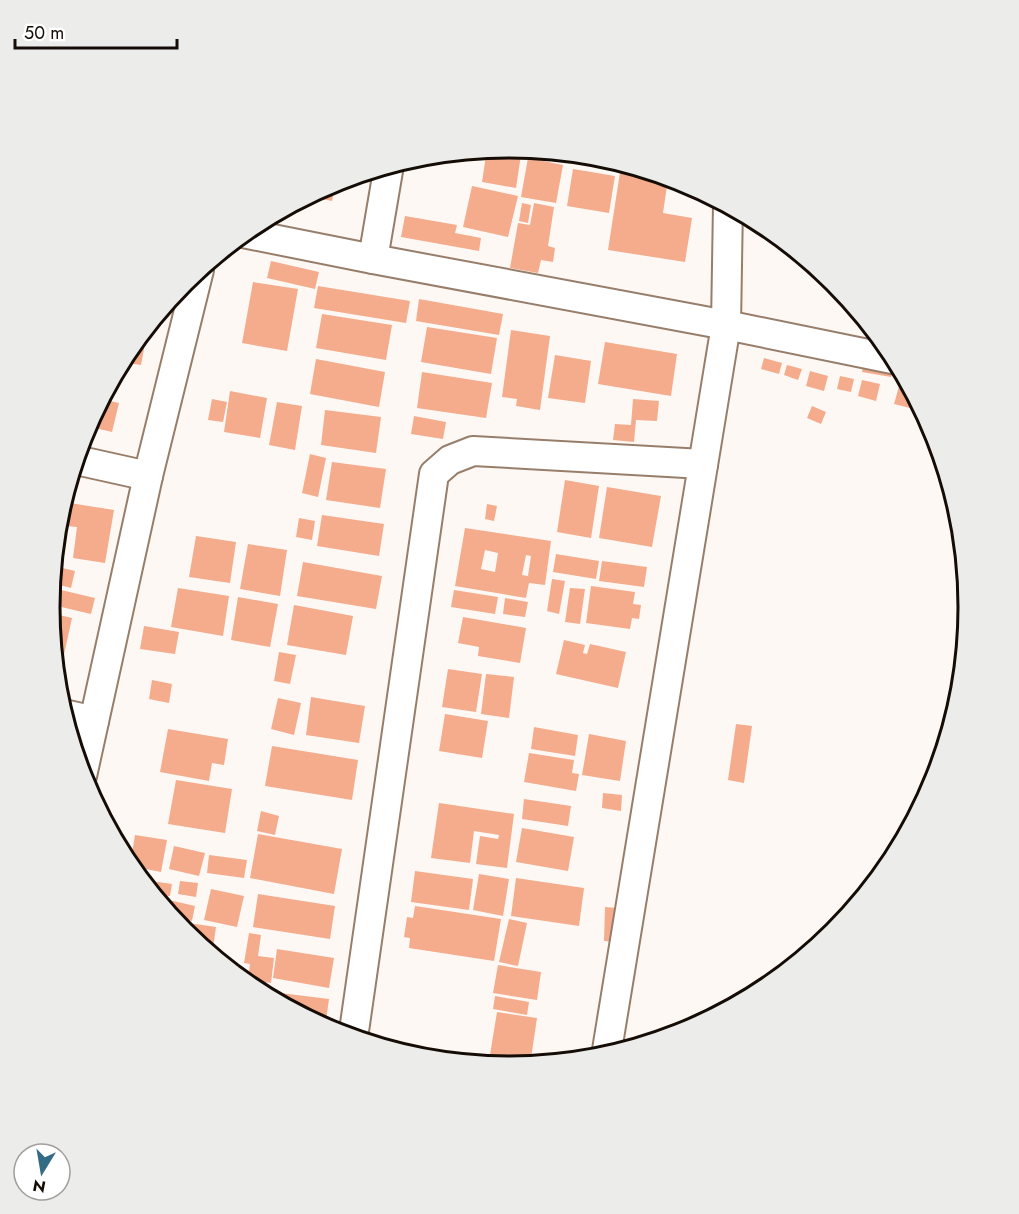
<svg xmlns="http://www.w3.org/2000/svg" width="1019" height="1214" viewBox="0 0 1019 1214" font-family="Jost,sans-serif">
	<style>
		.building { fill: #f4ac8d; fill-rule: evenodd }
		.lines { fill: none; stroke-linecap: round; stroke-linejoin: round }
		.minor-casing { stroke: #977e6b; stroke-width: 32 }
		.minor { stroke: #fff; stroke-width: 28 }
		.rim { fill: none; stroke: #150c05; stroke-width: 3 }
	</style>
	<rect width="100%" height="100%" fill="#fef8f4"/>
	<g class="building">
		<path d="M510 147 522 148 516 188 482 182 487 149Z"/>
		<path d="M532 149 564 152 575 154 573 162 532 153Z"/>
		<path d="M580 154 600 156 606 158 605 161 580 155Z"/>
		<path d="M528 158 563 165 556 203 521 197Z"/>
		<path d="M573 169 615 176 609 213 567 206Z"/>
		<path d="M620 172 668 179 663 213 692 218 685 262 608 250Z"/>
		<path d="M336 181 332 201 307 196 334 182Z"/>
		<path d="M472 186 518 196 508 237 463 227Z"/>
		<path d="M522 203 531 205 528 223 519 221Z"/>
		<path d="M534 203 554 207 548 246 555 248 553 262 541 260 538 273 510 268 518 223 530 225Z"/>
		<path d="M405 216 457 225 455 233 481 238 479 251 401 237Z"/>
		<path d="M271 261 319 272 315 289 267 278Z"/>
		<path d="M253 282 298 289 287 351 242 343Z"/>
		<path d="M318 286 410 301 406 323 314 308Z"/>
		<path d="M419 299 503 314 499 335 416 321Z"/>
		<path d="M322 314 392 325 386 360 316 348Z"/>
		<path d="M427 327 497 338 491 374 421 362Z"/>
		<path d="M511 330 550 336 540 410 516 406 517 399 502 397Z"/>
		<path d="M605 342 677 354 671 396 598 384Z"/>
		<path d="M131 346 144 349 141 365 121 362Z"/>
		<path d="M555 355 591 361 585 403 548 398Z"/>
		<path d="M764 358 782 363 779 374 761 369Z"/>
		<path d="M316 359 385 372 379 407 310 394Z"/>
		<path d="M864 361 893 366 891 377 862 372Z"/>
		<path d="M787 365 802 369 798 380 784 375Z"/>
		<path d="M810 371 828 376 824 391 806 386Z"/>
		<path d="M422 372 492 383 486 418 417 408Z"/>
		<path d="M114 376 116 377 110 401 119 403 112 432 87 426Z"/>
		<path d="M840 376 854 379 851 392 837 389Z"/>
		<path d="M862 380 880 384 876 401 858 396Z"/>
		<path d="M900 383 911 386 917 398 914 409 894 404Z"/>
		<path d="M230 391 267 398 260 438 224 432Z"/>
		<path d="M212 399 227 402 223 422 208 420Z"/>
		<path d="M633 399 659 401 657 421 636 420 634 442 613 440 615 424 631 425Z"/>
		<path d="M277 402 302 406 295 450 269 445Z"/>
		<path d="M812 406 826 412 821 424 807 418Z"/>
		<path d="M325 410 381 417 376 453 321 445Z"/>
		<path d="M414 416 446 422 443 439 411 434Z"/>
		<path d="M310 454 326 458 318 497 302 493Z"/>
		<path d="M332 462 386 469 380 508 326 500Z"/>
		<path d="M565 480 599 486 591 538 557 532Z"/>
		<path d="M607 487 661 496 652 547 599 538Z"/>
		<path d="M70 503 114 510 105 563 73 558 77 527 66 526Z"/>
		<path d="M487 504 497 506 494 521 485 519Z"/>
		<path d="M322 515 384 524 379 556 317 546Z"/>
		<path d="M299 518 315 521 312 540 296 537Z"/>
		<path d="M465 528 551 541 545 585 529 583 526 598 455 586ZM485 550 498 553 495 572 481 569ZM526 555 531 556 528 576 522 575Z"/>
		<path d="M196 536 236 542 230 583 189 577Z"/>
		<path d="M248 544 287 550 280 596 240 589Z"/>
		<path d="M556 554 599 561 596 579 553 572Z"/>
		<path d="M602 561 647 567 644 587 599 581Z"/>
		<path d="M303 562 382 576 376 609 297 596Z"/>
		<path d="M54 566 75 571 71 588 52 583Z"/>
		<path d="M552 579 565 581 559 614 547 611Z"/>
		<path d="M591 586 635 592 633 604 641 605 639 619 632 618 630 629 586 623Z"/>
		<path d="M178 588 229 596 223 636 171 627Z"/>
		<path d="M570 588 585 589 580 624 565 622Z"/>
		<path d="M61 590 95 598 91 614 57 606Z"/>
		<path d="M454 590 498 597 495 614 451 607Z"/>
		<path d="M238 597 278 604 270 647 231 640Z"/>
		<path d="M505 598 528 602 525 617 503 614Z"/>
		<path d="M294 605 353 616 346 655 287 645Z"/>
		<path d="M50 613 72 618 60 673 56 672Z"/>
		<path d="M463 617 526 628 520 663 478 656 479 647 458 643Z"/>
		<path d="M144 626 179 632 175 654 140 649Z"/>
		<path d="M564 640 585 645 583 653 587 654 590 644 626 652 618 688 556 674Z"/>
		<path d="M279 652 296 655 290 684 274 681Z"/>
		<path d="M448 669 482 674 476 712 442 707Z"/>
		<path d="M486 674 514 677 509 718 481 714Z"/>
		<path d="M152 680 172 684 169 703 149 699Z"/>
		<path d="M311 697 365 706 359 743 306 735Z"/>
		<path d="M278 698 301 703 294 735 271 729Z"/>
		<path d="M445 714 488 721 482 758 439 751Z"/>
		<path d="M736 724 752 726 744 783 728 780Z"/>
		<path d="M534 727 578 735 575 756 531 749Z"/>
		<path d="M168 729 228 739 224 765 212 763 209 781 160 772Z"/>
		<path d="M589 734 626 741 620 781 582 775Z"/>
		<path d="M272 746 358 760 352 800 265 786Z"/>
		<path d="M529 753 574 760 572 773 579 774 576 791 524 782Z"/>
		<path d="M176 780 232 789 225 833 168 824Z"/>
		<path d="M603 793 622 795 621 811 602 808Z"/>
		<path d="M524 799 571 806 568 826 522 819Z"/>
		<path d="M439 803 514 814 507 868 476 864 480 836 498 839 499 835 474 831 470 863 431 858Z"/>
		<path d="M261 811 279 816 275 835 257 831Z"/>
		<path d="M522 828 574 837 568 871 516 862Z"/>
		<path d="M258 834 342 849 334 894 250 878Z"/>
		<path d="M135 835 167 840 161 872 130 866Z"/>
		<path d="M174 846 205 853 199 876 169 869Z"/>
		<path d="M209 855 247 860 244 878 207 873Z"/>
		<path d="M415 871 473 879 469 910 411 902Z"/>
		<path d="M479 874 509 879 503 916 473 910Z"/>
		<path d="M516 878 584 888 579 926 511 916Z"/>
		<path d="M151 881 172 884 170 896 153 894 150 890Z"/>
		<path d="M180 881 198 883 196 897 178 894Z"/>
		<path d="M211 889 244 896 237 927 204 920Z"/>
		<path d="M258 894 335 906 330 939 253 927Z"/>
		<path d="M156 897 195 906 192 921 171 916Z"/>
		<path d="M415 906 501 919 494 961 409 948 410 938 404 937 407 917 413 918Z"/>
		<path d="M605 907 617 908 615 942 604 941Z"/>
		<path d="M509 919 527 923 518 966 499 962Z"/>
		<path d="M175 921 216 927 212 955 184 932Z"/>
		<path d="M249 933 261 935 258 956 274 958 271 983 248 980 250 964 244 963Z"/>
		<path d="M277 949 334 958 329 988 273 978Z"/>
		<path d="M498 965 541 972 537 1000 493 993Z"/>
		<path d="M256 990 329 999 325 1028Z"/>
		<path d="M495 996 529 1002 527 1015 493 1009Z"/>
		<path d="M497 1012 537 1018 530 1065 522 1066 489 1061Z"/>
	</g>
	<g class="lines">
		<defs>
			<g id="minor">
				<path d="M243 233 373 259 726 325 897 360"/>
				<path d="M373 259 389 165"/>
				<path d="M76 460 148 476"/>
				<path d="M64 714 94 721"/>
				<path d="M82 776 148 476 199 270"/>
				<path d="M353 1038 434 474 450 460 473 451 703 464"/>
				<path d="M606 1056 726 325 728 205"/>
			</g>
		</defs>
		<use href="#minor" class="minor-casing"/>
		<use href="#minor" class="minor"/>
	</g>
	<path d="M0 0H1019V1214H0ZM60 607a449 449 0 1 1 898 0a449 449 0 1 1-898 0Z" fill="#ececeb" fill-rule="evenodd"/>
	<path class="rim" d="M60 607a449 449 0 1 1 898 0a449 449 0 1 1-898 0Z"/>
	<g transform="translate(42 1172) rotate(191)"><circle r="28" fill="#ffffff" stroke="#a19e9b" stroke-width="1.5"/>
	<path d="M0-4.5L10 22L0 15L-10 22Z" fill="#336b85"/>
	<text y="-9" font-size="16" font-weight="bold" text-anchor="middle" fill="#150c05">N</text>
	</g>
	<path d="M15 39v9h162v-9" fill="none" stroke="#150c05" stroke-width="3"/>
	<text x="24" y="39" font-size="18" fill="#150c05" stroke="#ffffff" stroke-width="4.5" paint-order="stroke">50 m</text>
</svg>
